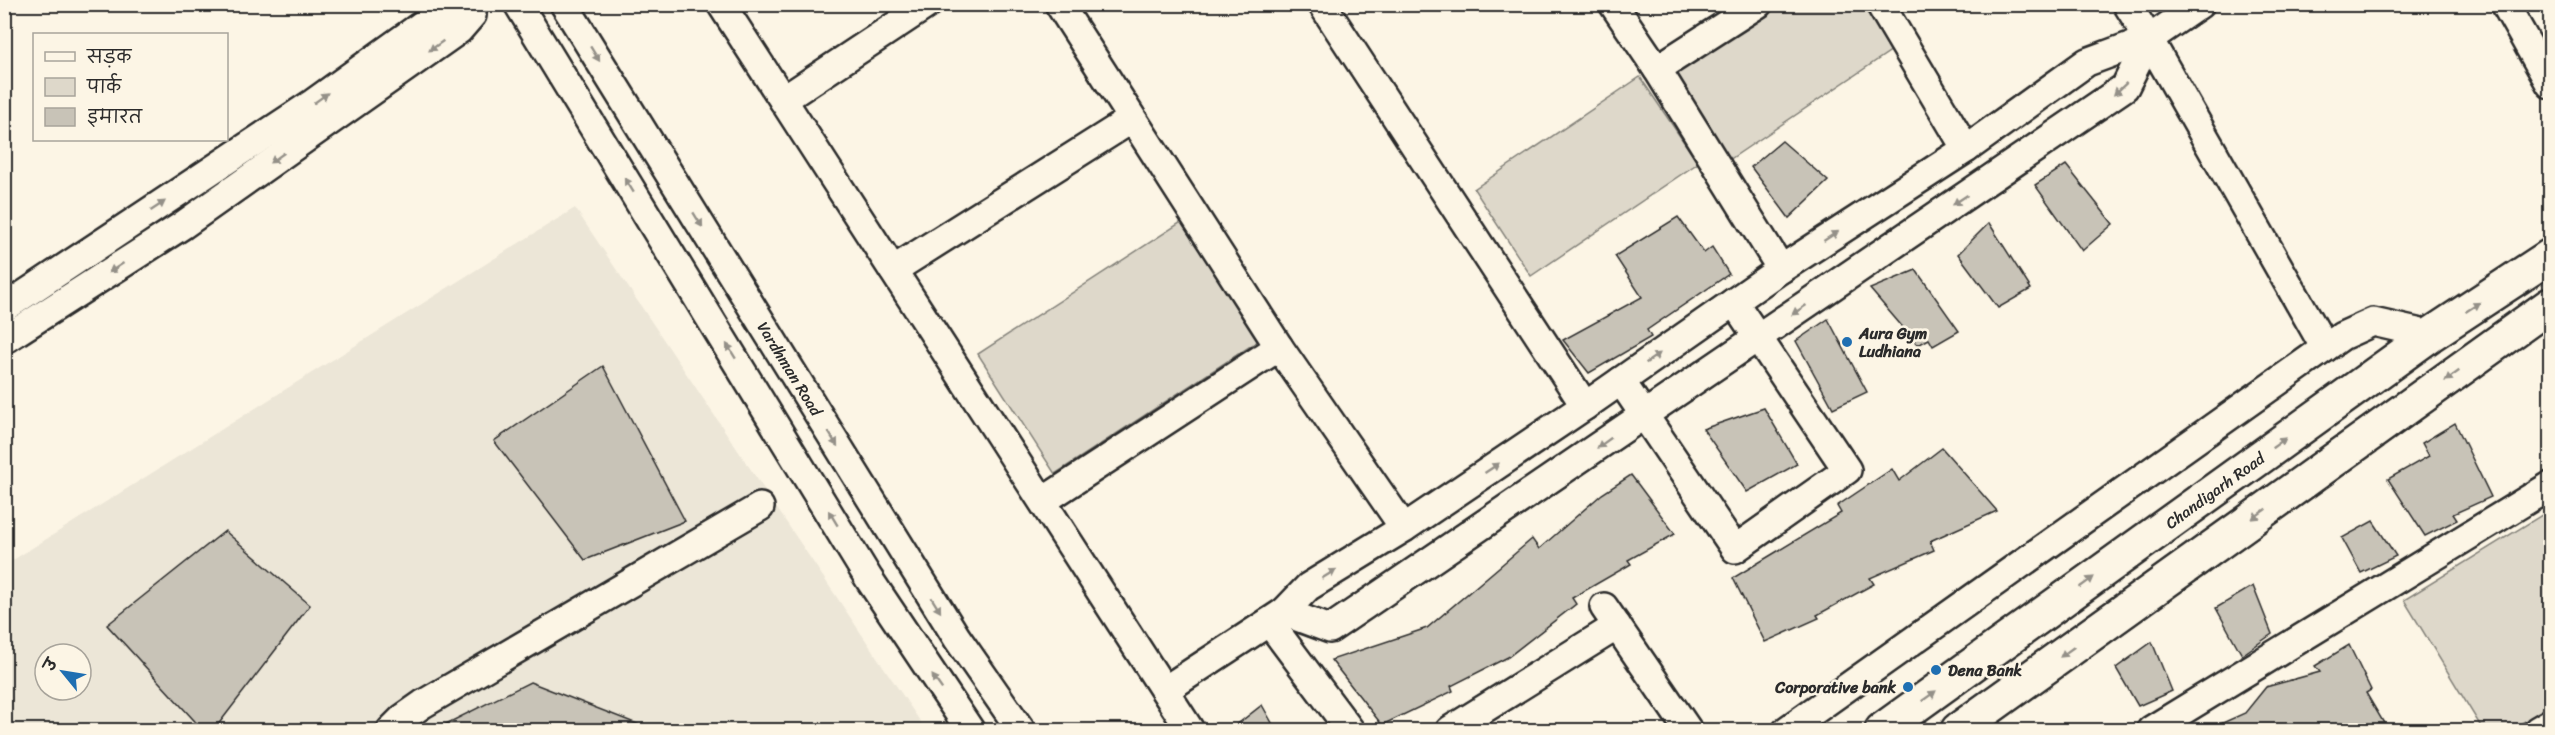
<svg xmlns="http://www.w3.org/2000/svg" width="2555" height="735" viewBox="0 0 2555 735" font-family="Sriracha,'Playpen Sans Deva',sans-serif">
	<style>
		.built { fill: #ece6d7; fill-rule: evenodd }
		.green { fill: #ded8ca; stroke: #84827a; stroke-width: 1.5 }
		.building { fill: #c8c3b7; stroke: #2b2b2b; stroke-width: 1.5 }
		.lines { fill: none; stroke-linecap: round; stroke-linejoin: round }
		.minor-casing { stroke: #2b2b2b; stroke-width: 32 }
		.major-casing { stroke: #2b2b2b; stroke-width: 38 }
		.minor { stroke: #fcf5e5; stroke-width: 27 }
		.major { stroke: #fcf5e5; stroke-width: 33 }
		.oneway { fill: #949088 }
		.poi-dot { fill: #1f6fb2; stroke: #fcf5e5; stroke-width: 2 }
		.labels { text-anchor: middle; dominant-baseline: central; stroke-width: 5; stroke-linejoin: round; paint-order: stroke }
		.poi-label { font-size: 16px; font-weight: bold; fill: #2b2b2b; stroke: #fcf5e5; text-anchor: start }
		.street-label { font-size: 16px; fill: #2b2b2b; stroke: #fcf5e5 }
	</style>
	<rect width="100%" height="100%" fill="#fcf5e5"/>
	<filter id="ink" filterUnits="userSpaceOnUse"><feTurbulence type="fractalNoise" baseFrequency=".0167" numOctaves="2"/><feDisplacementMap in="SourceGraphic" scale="12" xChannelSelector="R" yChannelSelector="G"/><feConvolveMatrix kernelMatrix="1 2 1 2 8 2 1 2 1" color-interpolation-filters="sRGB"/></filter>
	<g filter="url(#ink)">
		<path class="built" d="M575 208 926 730H5V565ZM45 654H81V690H45Z"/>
		<g class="green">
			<path d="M1774 5H1866L1895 48 1729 160 1672 74Z"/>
			<path d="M1640 77 1698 163 1531 276 1474 189Z"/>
			<path d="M1192 215 1269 334 1055 474 978 354Z"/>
			<path d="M2550 510V706L2510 730H2483L2404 600Z"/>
		</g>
		<g class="building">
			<path d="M1782 141 1828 181 1789 218 1751 167Z"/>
			<path d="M2066 165 2113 224 2082 251 2035 185Z"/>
			<path d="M1678 217 1704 253 1712 247 1729 274 1647 330 1651 337 1589 373 1563 340 1642 297 1615 256Z"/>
			<path d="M1989 223 2031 289 1998 308 1958 254Z"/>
			<path d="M1916 270 1959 331 1933 346 1929 339 1918 345 1870 289Z"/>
			<path d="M1828 319 1867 392 1833 408 1796 341Z"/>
			<path d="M603 366 685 521 585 560 494 441Z"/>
			<path d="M1764 408 1797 464 1747 492 1703 429Z"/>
			<path d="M2455 423 2491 497 2453 514 2457 520 2425 536 2388 479 2429 456 2422 443Z"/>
			<path d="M1942 448 1997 511 1930 541 1934 550 1870 578 1874 584 1817 615 1819 618 1765 642 1733 578 1841 513 1837 506 1892 469 1899 481Z"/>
			<path d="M1631 475 1675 534 1628 560 1631 564 1572 598 1576 604 1508 657 1451 686 1453 691 1382 725 1331 660 1427 628 1532 539 1539 549 1602 494Z"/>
			<path d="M2373 521 2396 556 2361 573 2342 538Z"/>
			<path d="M225 531 310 605 214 730H203L107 625Z"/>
			<path d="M2253 586 2272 634 2242 655 2216 608Z"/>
			<path d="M2152 642 2172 691 2138 706 2116 668Z"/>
			<path d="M2349 645 2371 690 2366 693 2388 730H2207L2245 713 2266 687 2320 672 2315 666Z"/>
			<path d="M530 682 650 729V730H434Z"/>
			<path d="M1262 705 1276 730H1230Z"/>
		</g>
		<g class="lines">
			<defs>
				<g id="minor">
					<path d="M518 4 869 579 970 730"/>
					<path id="s1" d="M564 4 957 638 1021 730"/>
					<path d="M721 4 1190 730"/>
					<path d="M1059 4 1279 347 1404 528"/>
					<path d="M1322 4 1585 406"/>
					<path d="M1613 4 1657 69 1781 269"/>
					<path d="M1880 4 1966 149"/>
					<path d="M2127 4 2149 39 2325 348"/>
					<path d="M2505 4 2550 84"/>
					<path d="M1657 69 1758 4"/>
					<path d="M783 100 928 4"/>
					<path d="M893 270 1132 119"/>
					<path d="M4 308 313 103 451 4"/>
					<path d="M4 340 183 225 459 30 472 15 471 4"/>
					<path d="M1621 381 1735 549 1847 470 1734 302"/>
					<path d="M1043 501 1279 347"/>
					<path d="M1604 607 1688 730"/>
					<path d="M1284 612 1330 629 2125 87 2149 39"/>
					<path d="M1269 622 1350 730"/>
					<path d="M1165 690 1284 612 1308 587 1404 528 1585 406 1781 269 1966 149 2087 62 2149 39 2200 4"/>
					<path d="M391 730 403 718 423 704 760 507"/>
					<path d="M1450 730 1617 626"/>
					<path d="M1787 730 2342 336 2373 322 2430 335"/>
					<path d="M2151 730 2550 486"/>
					<path d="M2538 730 2550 723"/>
				</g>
				<g id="major">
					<path id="s2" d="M1882 730 2430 335 2550 256"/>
					<path d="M1958 730 2550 305"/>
				</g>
			</defs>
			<use href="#minor" class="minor-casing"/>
			<use href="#major" class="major-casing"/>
			<use href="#minor" class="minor"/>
			<use href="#major" class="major"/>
		</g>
		<defs><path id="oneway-solid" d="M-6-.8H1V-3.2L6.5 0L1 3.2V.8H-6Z" transform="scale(1.5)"/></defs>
		<g class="oneway">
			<use href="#oneway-solid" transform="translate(436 46) rotate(145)"/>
			<use href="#oneway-solid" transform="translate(595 54) rotate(58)"/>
			<use href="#oneway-solid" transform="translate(2120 89) rotate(137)"/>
			<use href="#oneway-solid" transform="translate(321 98) rotate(-36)"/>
			<use href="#oneway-solid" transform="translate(277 158) rotate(145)"/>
			<use href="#oneway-solid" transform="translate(629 185) rotate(-122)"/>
			<use href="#oneway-solid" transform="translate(1960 200) rotate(146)"/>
			<use href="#oneway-solid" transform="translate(158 206) rotate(-34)"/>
			<use href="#oneway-solid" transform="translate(698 220) rotate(58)"/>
			<use href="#oneway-solid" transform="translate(1831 236) rotate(-33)"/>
			<use href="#oneway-solid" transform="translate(116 268) rotate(147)"/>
			<use href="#oneway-solid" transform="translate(2473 307) rotate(-33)"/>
			<use href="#oneway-solid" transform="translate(1799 310) rotate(146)"/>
			<use href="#oneway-solid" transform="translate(731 351) rotate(-122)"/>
			<use href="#oneway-solid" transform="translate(1653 358) rotate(-35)"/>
			<use href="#oneway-solid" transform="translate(2452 376) rotate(144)"/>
			<use href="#oneway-solid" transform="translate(833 439) rotate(58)"/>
			<use href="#oneway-solid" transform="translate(1604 443) rotate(144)"/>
			<use href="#oneway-solid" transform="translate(2279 443) rotate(-36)"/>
			<use href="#oneway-solid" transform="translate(1492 468) rotate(-34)"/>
			<use href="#oneway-solid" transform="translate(2259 514) rotate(144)"/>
			<use href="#oneway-solid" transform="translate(833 518) rotate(-121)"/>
			<use href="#oneway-solid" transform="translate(1329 574) rotate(-32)"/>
			<use href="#oneway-solid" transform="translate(2087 582) rotate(-36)"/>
			<use href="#oneway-solid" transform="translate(936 605) rotate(58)"/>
			<use href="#oneway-solid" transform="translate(2067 652) rotate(144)"/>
			<use href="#oneway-solid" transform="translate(937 682) rotate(-125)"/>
			<use href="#oneway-solid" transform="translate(1929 696) rotate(-36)"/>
		</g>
	</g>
	<g class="poi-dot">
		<circle cx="1847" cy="342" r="6"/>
		<circle cx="1936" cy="670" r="6"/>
		<circle cx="1908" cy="687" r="6"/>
	</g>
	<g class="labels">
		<g class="poi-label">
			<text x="1859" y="333">Aura Gym<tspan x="1859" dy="18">Ludhiana</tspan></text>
			<text x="1948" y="670">Dena Bank</text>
			<text x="1896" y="687" text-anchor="end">Corporative bank</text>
		</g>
		<g class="street-label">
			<text stroke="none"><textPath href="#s1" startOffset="429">Vardhman Road</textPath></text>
			<text stroke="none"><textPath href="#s2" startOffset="410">Chandigarh Road</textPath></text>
		</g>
	</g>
	<rect width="2555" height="735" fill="none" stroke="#fcf5e5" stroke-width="24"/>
	<rect x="12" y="12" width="2531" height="711" fill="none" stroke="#2b2b2b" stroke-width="2" filter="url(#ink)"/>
	<rect x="33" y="33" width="195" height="108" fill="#fcf5e5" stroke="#a8a49b" stroke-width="1.5"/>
	<rect x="45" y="52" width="30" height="9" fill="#fcf5e5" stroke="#a8a49b" stroke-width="1.5"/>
	<text x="87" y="63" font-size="18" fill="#2b2b2b">सड़क</text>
	<rect x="45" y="78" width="30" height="18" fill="#ded8ca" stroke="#a8a49b" stroke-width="1.5"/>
	<text x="87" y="93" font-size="18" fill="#2b2b2b">पार्क</text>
	<rect x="45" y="108" width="30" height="18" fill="#c8c3b7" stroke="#a8a49b" stroke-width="1.5"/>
	<text x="87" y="123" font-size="18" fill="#2b2b2b">इमारत</text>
	<g transform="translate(63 672) rotate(300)"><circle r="28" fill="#fcf5e5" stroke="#a8a49b" stroke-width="1.5"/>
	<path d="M0-4.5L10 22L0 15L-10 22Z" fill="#1f6fb2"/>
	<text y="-9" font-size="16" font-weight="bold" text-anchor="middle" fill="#2b2b2b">उ</text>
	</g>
</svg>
